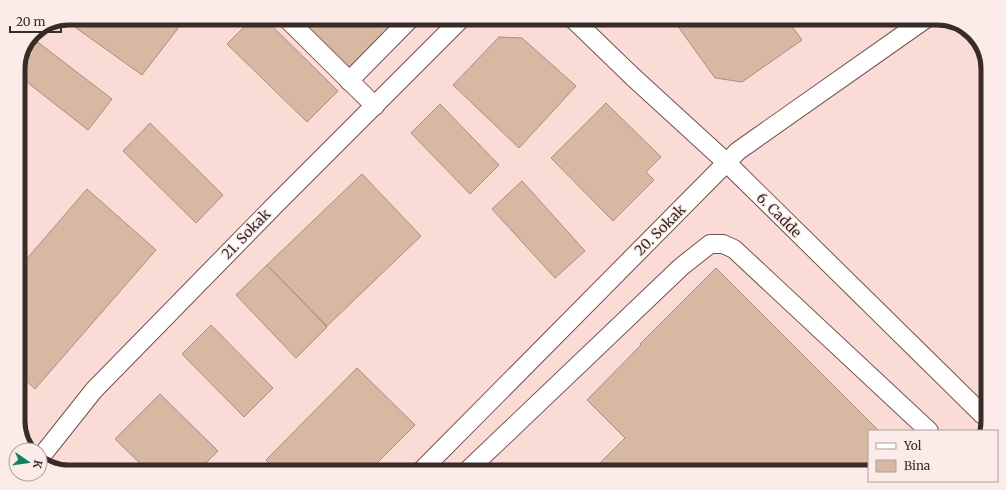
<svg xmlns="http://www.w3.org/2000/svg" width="1006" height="490" viewBox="0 0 1006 490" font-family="Merriweather,serif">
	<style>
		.building { fill: #d6b8a3; stroke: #aa8e7a }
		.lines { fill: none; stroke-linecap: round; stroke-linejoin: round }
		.minor-casing { stroke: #73524d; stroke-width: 20 }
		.minor { stroke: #fff; stroke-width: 18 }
		.labels { text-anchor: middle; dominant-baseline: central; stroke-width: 3; stroke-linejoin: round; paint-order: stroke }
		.street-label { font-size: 14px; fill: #392b28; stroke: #fcece9 }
		.rim { fill: none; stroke: #392b28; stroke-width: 5 }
	</style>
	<rect width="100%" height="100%" fill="#fadbd5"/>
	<g class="building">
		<path d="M69 18H186L142 75 65 20Z"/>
		<path d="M253 18H264L338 91 307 122 227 44Z"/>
		<path d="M294 18H402L349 72Z"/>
		<path d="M672 18H786L802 40 742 82 715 78Z"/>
		<path d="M31 37 112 99 88 130 18 75V66Z"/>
		<path d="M499 37 522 38 576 86 519 148 453 85Z"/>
		<path d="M606 103 661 157 646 172 654 180 613 221 551 158Z"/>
		<path d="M440 104 499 165 470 194 411 133Z"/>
		<path d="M150 123 223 195 196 223 123 151Z"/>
		<path d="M362 174 421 236 327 326 267 265Z"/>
		<path d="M522 181 585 251 555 278 492 209Z"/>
		<path d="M87 189 156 250 35 389 18 373V269Z"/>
		<path d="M267 265 327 327 296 358 236 295Z"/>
		<path d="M716 268 879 431H869V472H609L600 463 625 438 587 400 641 345 640 344Z"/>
		<path d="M211 325 273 388 244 417 182 354Z"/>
		<path d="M357 368 415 425 368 472H278L266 460Z"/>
		<path d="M160 394 218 451 197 472H149L115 439Z"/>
		<path d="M88 463 99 472H81Z"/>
		<path d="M561 464 568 472H553Z"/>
	</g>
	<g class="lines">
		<defs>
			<g id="minor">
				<path d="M286 18 375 106"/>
				<path d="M572 18 633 77 727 163 983 415"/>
				<path d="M349 81 411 18"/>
				<path d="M40 458 94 390 276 204 462 18"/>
				<path d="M420 472 738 151 927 18"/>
				<path d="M466 472 681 267 710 244H723L734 249 929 431"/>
			</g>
		</defs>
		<use href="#minor" class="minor-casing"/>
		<use href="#minor" class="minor"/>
	</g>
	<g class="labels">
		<g class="street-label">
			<text transform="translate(779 215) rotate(45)">6. Cadde</text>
			<text transform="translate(660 230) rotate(-45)">20. Sokak</text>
			<text transform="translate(246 234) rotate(-46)">21. Sokak</text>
		</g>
	</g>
	<path d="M0 0H1006V490H0ZM69 25H937A44 44 0 0 1 981 69V421A44 44 0 0 1 937 465H69A44 44 0 0 1 25 421V69A44 44 0 0 1 69 25Z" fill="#fcece9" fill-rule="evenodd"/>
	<path class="rim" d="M69 25H937A44 44 0 0 1 981 69V421A44 44 0 0 1 937 465H69A44 44 0 0 1 25 421V69A44 44 0 0 1 69 25Z"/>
	<rect x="868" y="430" width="130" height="52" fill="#fcece9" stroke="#ae9f9c"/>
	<rect x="876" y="443" width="20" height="6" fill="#ffffff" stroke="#ae9f9c"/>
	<text x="904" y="450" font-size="12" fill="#392b28">Yol</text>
	<rect x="876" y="460" width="20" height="12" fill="#d6b8a3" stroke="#ae9f9c"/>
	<text x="904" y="470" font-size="12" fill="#392b28">Bina</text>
	<g transform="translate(28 462) rotate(103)"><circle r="19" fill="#fcece9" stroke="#ae9f9c"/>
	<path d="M0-3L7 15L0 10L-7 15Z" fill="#10805d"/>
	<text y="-6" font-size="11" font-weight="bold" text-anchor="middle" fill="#392b28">K</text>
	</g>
	<path d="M10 26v6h51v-6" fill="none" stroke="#392b28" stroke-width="2"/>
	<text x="16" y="26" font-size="12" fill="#392b28" stroke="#fcece9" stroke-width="3" paint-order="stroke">20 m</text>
</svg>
